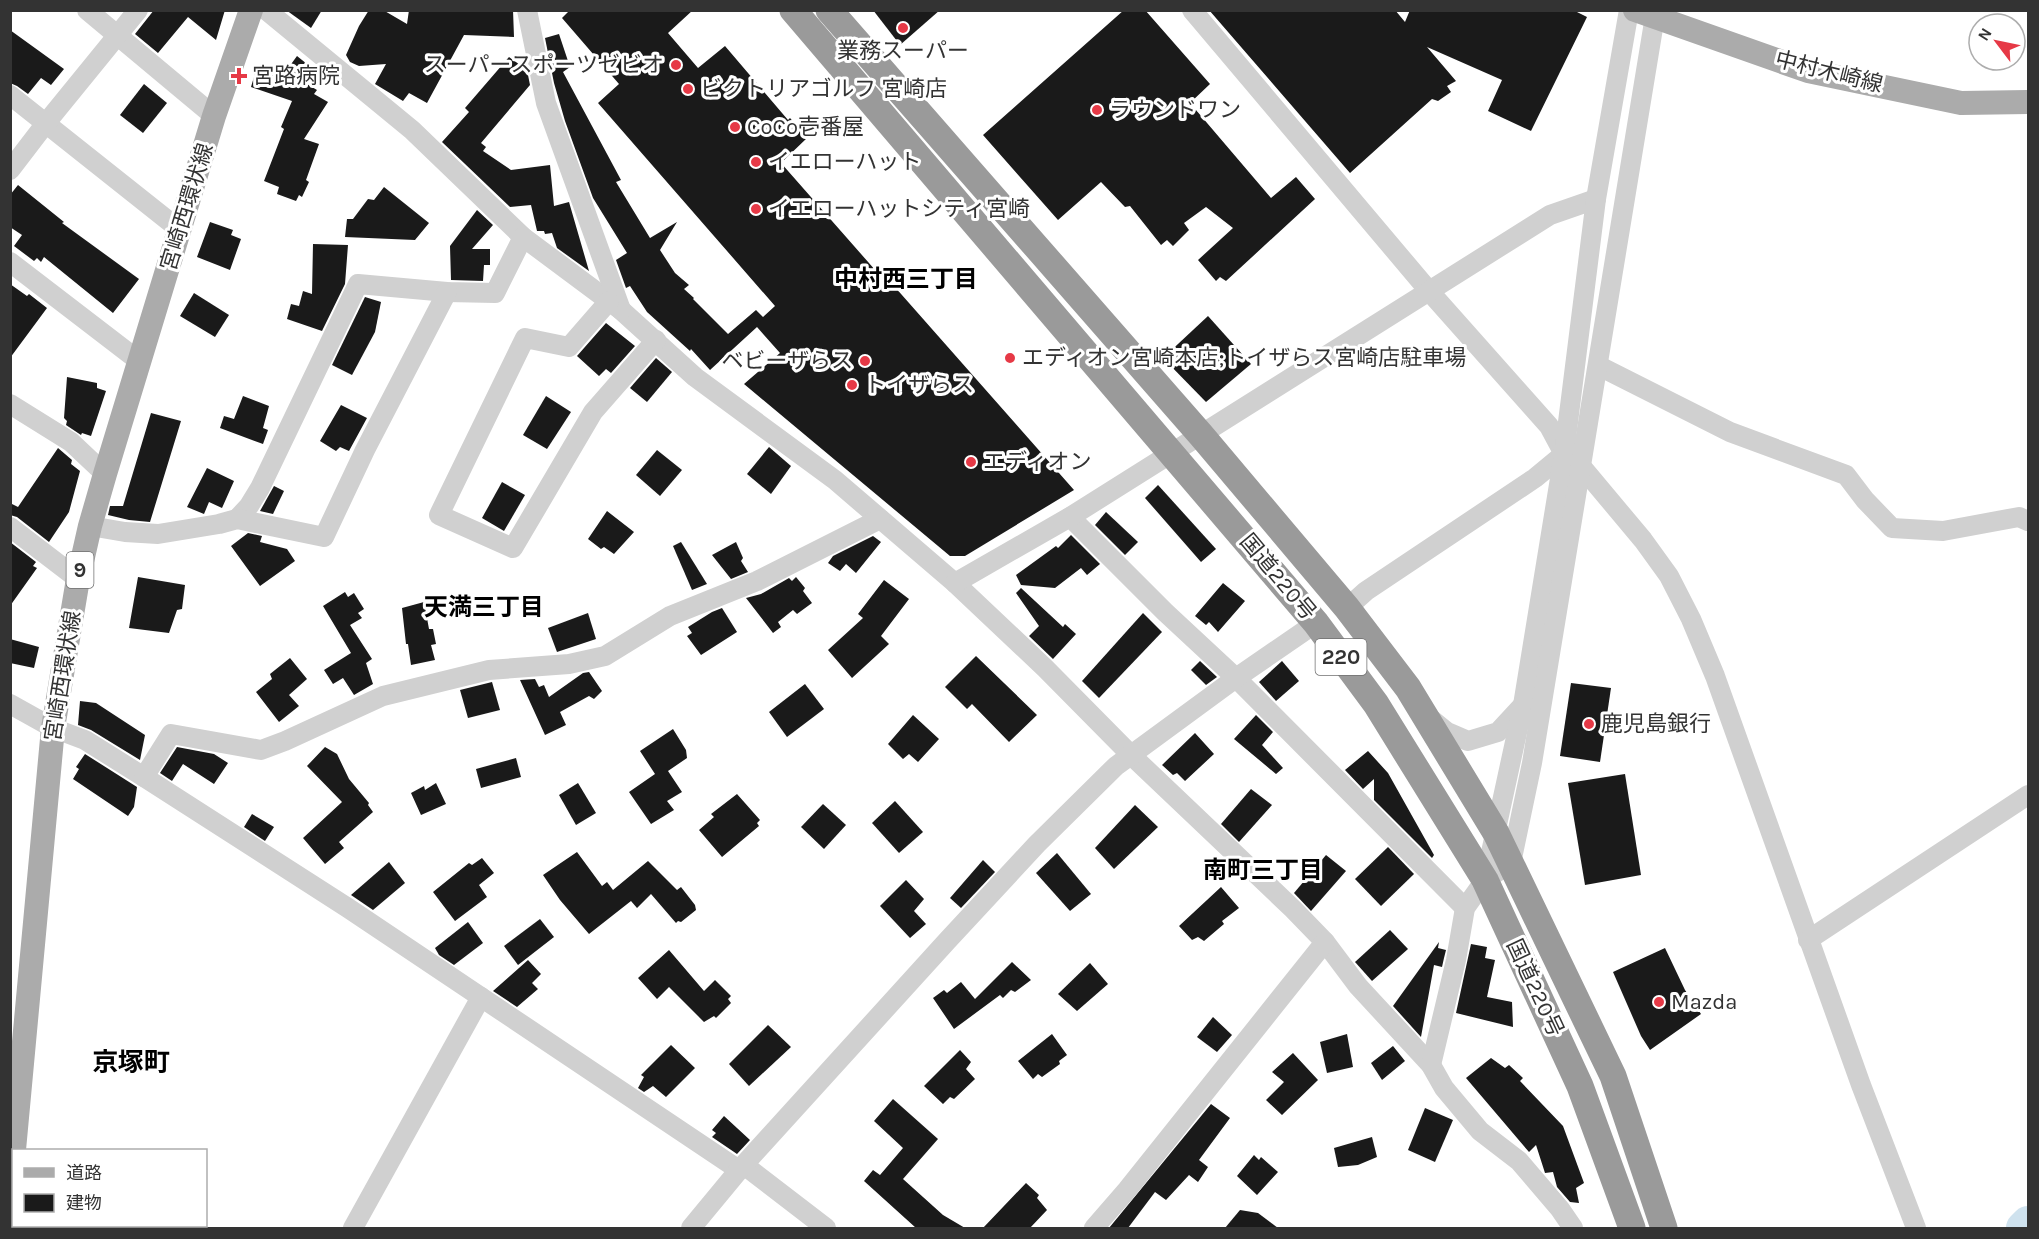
<svg xmlns="http://www.w3.org/2000/svg" width="2039" height="1239" viewBox="0 0 2039 1239" font-family="Karla,'Noto Sans JP',sans-serif">
	<style>
		.lines { fill: none; stroke-linecap: round; stroke-linejoin: round }
		.river { stroke: #cfe2ee; stroke-width: 34 }
		.building { fill: #1a1a1a }
		.minor { stroke: #d0d0d0; stroke-width: 20 }
		.major { stroke: #ababab; stroke-width: 24 }
		.highway { stroke: #9a9a9a; stroke-width: 27 }
		.poi-dot { fill: #e63946; stroke: #fff; stroke-width: 2 }
		.labels { text-anchor: middle; dominant-baseline: central; stroke-width: 6; stroke-linejoin: round; paint-order: stroke }
		.shield { fill: #fff; stroke: #707070; stroke-width: 1.5 }
		.shield-label { font-size: 21px; font-weight: bold; fill: #333 }
		.poi-label { font-size: 22px; fill: #333; stroke: #fff; text-anchor: start }
		.street-label { font-size: 22px; fill: #333; stroke: #fff }
		.neighbourhood-label { font-size: 24px; font-weight: bold; fill: #000; stroke: #fff }
		.quarter-label { font-size: 26px; font-weight: bold; fill: #000; stroke: #fff }
	</style>
	<rect width="100%" height="100%" fill="#fff"/>
	<g class="lines">
		<path class="river" d="M2023 1228 2028 1223"/>
	</g>
	<g class="building">
		<path d="M154 10H225L216 40 188 17 158 53 135 34Z"/>
		<path d="M286 10H322L311 28Z"/>
		<path d="M369 10H383L407 24 409 10H513L514 37 464 35 427 103 409 93 403 101 375 84 386 64 359 66 350 62 346 55 359 26Z"/>
		<path d="M570 10H693L668 33 698 68 725 46 788 120 790 118 807 138 781 163 876 271 879 269 1074 490 965 556H950L744 384 780 353 757 327 710 370 691 349 690 351 647 312 630 286 626 288 616 260 627 253 593 198 565 121 554 83 545 38 559 34 570 67 563 72 621 180 616 182 650 238 677 222 660 250 675 273 689 285 684 289 694 298 693 299 728 334 756 310 763 317 775 306 598 103 619 84 562 18Z"/>
		<path d="M873 10H940L900 45Z"/>
		<path d="M1124 10H1145L1210 84 1190 103 1271 198 1296 177 1315 199 1226 281 1220 277 1216 281 1198 260 1233 228 1206 207 1184 223 1189 230 1173 246 1167 240 1161 245 1130 206 1125 207 1101 182 1058 220 983 135Z"/>
		<path d="M1209 10H1395L1405 22 1410 10H1573L1587 17 1531 131 1488 111 1502 80 1427 47 1456 81 1447 86 1451 92 1438 101 1432 99 1350 173Z"/>
		<path d="M10 30 64 69 51 85 41 78 28 94 17 86 10 83Z"/>
		<path d="M297 56 312 68 302 81 317 90 314 94 328 102 304 139 319 144 306 180 309 182 302 197 299 195 296 201 277 194 279 187 264 181 284 129 281 127 292 101 251 87 256 70 281 78Z"/>
		<path d="M509 57 527 70 530 85 481 143 486 147 483 151 511 170 550 165 554 206 569 202 589 271 557 248 552 233 545 234 544 231H537L531 205 510 207 442 142 469 112 465 108Z"/>
		<path d="M144 84 167 103 143 133 120 115Z"/>
		<path d="M18 185 64 222 62 223 139 279 113 313 44 257 41 262 37 258 34 261 14 246 22 235 10 227V195Z"/>
		<path d="M384 187 429 223 415 240 345 237 347 219H353L368 199 374 200Z"/>
		<path d="M477 210 493 225 472 249H490V265H484L483 281 451 280 450 246Z"/>
		<path d="M210 222 233 230 231 235 241 239 230 270 197 257Z"/>
		<path d="M313 244 348 245 345 284 322 331 287 319 291 304 299 306 303 291 312 294Z"/>
		<path d="M10 284 27 296 29 294 47 308 10 358Z"/>
		<path d="M194 293 229 315 215 337 180 316Z"/>
		<path d="M365 297 381 302 375 332 352 375 332 365Z"/>
		<path d="M1208 316 1251 364 1206 402 1163 358Z"/>
		<path d="M606 323 635 346 611 373 606 369 599 376 577 356Z"/>
		<path d="M656 358 672 372 647 402 630 388Z"/>
		<path d="M67 377 97 383V388L106 391 91 436 82 433 81 435 66 425 67 421 64 418Z"/>
		<path d="M243 396 269 406 263 428 268 430 263 444 220 428 224 416 234 419Z"/>
		<path d="M546 396 571 412 547 449 523 435Z"/>
		<path d="M341 405 367 418 349 451 340 447 336 451 320 441Z"/>
		<path d="M151 413 181 421 150 522 129 520 108 515 110 506H123Z"/>
		<path d="M769 447 791 466 771 494 747 474Z"/>
		<path d="M58 448 72 460 71 464 80 471 69 512 49 542 17 517 10 515V503L18 507Z"/>
		<path d="M657 450 682 470 660 496 636 475Z"/>
		<path d="M207 468 234 481 222 508 209 502 204 514 187 507Z"/>
		<path d="M502 482 525 495 504 531 482 518Z"/>
		<path d="M1158 485 1216 549 1201 562 1145 498Z"/>
		<path d="M274 486 284 491 273 514 260 511Z"/>
		<path d="M607 511 634 532 614 554 604 547 601 549 588 539Z"/>
		<path d="M1106 512 1138 542 1125 555 1095 525Z"/>
		<path d="M248 533 262 536 260 542 287 549 295 561 260 586 231 546Z"/>
		<path d="M1071 535 1100 564 1087 575 1081 568 1055 588 1021 585 1016 575 1056 546 1058 548Z"/>
		<path d="M873 536 881 542 856 573 846 564 840 571 828 563 833 556Z"/>
		<path d="M10 542 36 562 33 566 37 568 10 606Z"/>
		<path d="M681 542 707 584 692 590 673 546Z"/>
		<path d="M736 542 743 558 741 561 748 572 731 579 712 555Z"/>
		<path d="M138 577 185 585 182 609 177 610 169 633 129 628Z"/>
		<path d="M796 577 805 588 803 591 812 603 797 614 793 610 778 622 781 627 773 633 746 598 761 594 789 578 792 581Z"/>
		<path d="M884 580 909 599 881 636 889 644 852 678 828 650 863 618 858 614Z"/>
		<path d="M1223 583 1245 601 1218 632 1209 622 1206 625 1195 616Z"/>
		<path d="M1021 588 1063 627 1065 624 1076 634 1053 659 1029 636 1039 626 1016 593Z"/>
		<path d="M345 592 348 597 354 593 364 609 358 613 362 618 350 625 372 659 366 663 373 684 354 695 343 678 333 684 324 670 351 653 323 606Z"/>
		<path d="M424 602 429 629H433L436 644 431 645 435 660 411 665 408 644H406L402 608Z"/>
		<path d="M722 608 737 632 701 655 687 636 692 633 688 627 712 612Z"/>
		<path d="M588 613 596 639 557 652 548 628Z"/>
		<path d="M1143 613 1162 632 1099 698 1082 681Z"/>
		<path d="M10 639 39 647 34 668 10 663Z"/>
		<path d="M976 656 1037 715 1009 742 972 704 967 709 945 687Z"/>
		<path d="M290 658 307 679 289 695 299 706 279 722 256 692 272 679 270 674Z"/>
		<path d="M1200 661 1217 677 1206 685 1191 670Z"/>
		<path d="M1282 661 1299 681 1276 701 1259 682Z"/>
		<path d="M589 672 602 691 594 699 589 696 560 712 566 725 545 735 520 680 535 679 539 687 544 685 549 697 583 673Z"/>
		<path d="M492 682 500 710 468 718 460 690Z"/>
		<path d="M1571 683 1611 688 1600 762 1560 756Z"/>
		<path d="M805 684 824 709 787 737 769 712Z"/>
		<path d="M80 701 96 703 145 735 140 760 91 730 78 725Z"/>
		<path d="M913 715 939 739 918 762 909 754 903 759 888 744Z"/>
		<path d="M1256 715 1273 732 1262 745 1283 768 1276 774 1234 739Z"/>
		<path d="M673 729 686 750 687 758 668 771 682 792 667 801 674 810 651 824 629 792 655 774 640 751Z"/>
		<path d="M1195 733 1214 754 1185 781 1177 773 1173 775 1162 765Z"/>
		<path d="M177 747 214 754 228 763 214 784 183 764 172 781 160 773Z"/>
		<path d="M325 747 337 754 349 779 369 803 368 805 373 812 339 842 344 848 325 864 303 838 342 802 307 766Z"/>
		<path d="M1368 751 1388 773 1434 855 1432 858 1374 800V779L1363 789 1345 770Z"/>
		<path d="M85 754 137 787 134 807 128 816 73 779 79 769 76 767Z"/>
		<path d="M516 758 521 777 481 788 476 769Z"/>
		<path d="M1625 774 1641 875 1585 885 1568 783Z"/>
		<path d="M436 783 446 804 421 815 411 793 424 786 425 790Z"/>
		<path d="M578 783 596 813 576 825 559 795Z"/>
		<path d="M1251 789 1272 805 1239 842 1221 824Z"/>
		<path d="M737 794 760 820 757 823 759 826 722 857 699 830 714 817 711 814Z"/>
		<path d="M895 801 923 832 899 853 872 823Z"/>
		<path d="M823 804 846 825 824 849 801 827Z"/>
		<path d="M1135 805 1158 827 1114 869 1095 848Z"/>
		<path d="M252 814 274 827 265 841 244 827Z"/>
		<path d="M1388 847 1414 874 1381 906 1355 879Z"/>
		<path d="M577 852 602 886 607 882 613 890 648 861 677 890 681 887 695 905 696 910 681 922 678 921 676 923 651 894 637 908 631 901 589 934 560 900 543 875Z"/>
		<path d="M1057 853 1091 894 1070 911 1036 873Z"/>
		<path d="M1326 855 1346 871 1311 911 1294 893Z"/>
		<path d="M482 858 494 873 479 885 487 897 455 921 433 892 469 863 472 865Z"/>
		<path d="M983 860 995 872 961 908 950 898Z"/>
		<path d="M389 862 405 883 373 910 351 895Z"/>
		<path d="M906 880 924 899 914 911 926 924 910 938 880 906Z"/>
		<path d="M1221 887 1239 908 1222 921 1224 924 1204 941 1198 937 1192 940 1179 926Z"/>
		<path d="M540 919 554 937 518 965 504 946Z"/>
		<path d="M468 922 483 943 454 965 439 955 435 948Z"/>
		<path d="M1390 930 1408 949 1372 981 1355 962Z"/>
		<path d="M1439 942 1438 948 1446 950 1444 958 1442 967 1434 965 1421 1037 1393 1006Z"/>
		<path d="M1471 944 1487 947 1485 958 1495 960 1487 997 1512 1002 1513 1027 1456 1013Z"/>
		<path d="M1665 948 1685 990 1701 1014 1650 1050 1641 1036 1613 972Z"/>
		<path d="M669 950 704 991 715 980 731 996 728 999 731 1003 716 1018 714 1016 704 1022 669 987 657 999 638 978Z"/>
		<path d="M528 960 541 974 532 983 538 989 517 1007 493 991Z"/>
		<path d="M1012 962 1031 980 1015 992 1011 990 1003 998 1000 995 954 1029 933 998 944 990 947 993 961 982 975 999Z"/>
		<path d="M1090 963 1108 984 1077 1011 1058 994Z"/>
		<path d="M1213 1017 1232 1035 1217 1052 1197 1037Z"/>
		<path d="M768 1025 791 1047 749 1086 729 1064Z"/>
		<path d="M1052 1034 1067 1055 1059 1061 1060 1064 1042 1077 1038 1074 1033 1079 1018 1061Z"/>
		<path d="M1347 1034 1353 1067 1327 1073 1320 1042Z"/>
		<path d="M671 1045 695 1068 666 1097 653 1086 644 1092 638 1088 644 1077 641 1075Z"/>
		<path d="M1393 1046 1405 1061 1382 1080 1371 1063Z"/>
		<path d="M960 1050 971 1062 966 1069 975 1079 954 1099 950 1097 943 1104 924 1086Z"/>
		<path d="M1293 1053 1318 1080 1282 1115 1266 1100 1284 1082 1272 1072Z"/>
		<path d="M1491 1058 1505 1068 1509 1065 1523 1078 1520 1081 1563 1126 1584 1183 1576 1188 1579 1203 1570 1202 1557 1187 1553 1172 1545 1173 1536 1145 1529 1152 1466 1078Z"/>
		<path d="M893 1099 938 1139 903 1179 943 1215 965 1228H916L864 1181 873 1170 880 1175 903 1148 874 1121Z"/>
		<path d="M1211 1104 1230 1118 1199 1160 1208 1167 1198 1182 1189 1175 1166 1200 1155 1192 1128 1228H1109Z"/>
		<path d="M1425 1108 1453 1120 1435 1162 1408 1150Z"/>
		<path d="M724 1116 750 1140 737 1154 712 1137 716 1133 712 1130Z"/>
		<path d="M1372 1137 1377 1157 1358 1165 1338 1167 1334 1148Z"/>
		<path d="M1254 1155 1259 1160 1261 1157 1278 1172 1257 1195 1237 1176Z"/>
		<path d="M1026 1183 1039 1195 1037 1198 1047 1210 1030 1228H983Z"/>
		<path d="M1240 1210 1258 1213 1278 1228H1225Z"/>
	</g>
	<g class="lines">
		<g class="minor">
			<path d="M87 10 214 116"/>
			<path d="M266 10 412 130 523 237 621 310 695 377 835 480 955 583 1045 668 1131 755 1293 909 1325 942 1358 986 1431 1065 1444 1088 1480 1131 1519 1161 1560 1209 1573 1228"/>
			<path d="M527 10 546 103 621 310"/>
			<path d="M1192 10 1429 291 1549 426 1564 454 1581 466 1643 540 1669 576 1691 619 1715 676 1861 1085 1916 1228"/>
			<path d="M10 95 180 230"/>
			<path d="M10 170 46 123 138 10"/>
			<path d="M10 262 139 361"/>
			<path d="M609 301 569 347 525 338 439 515 513 548 593 412 656 340"/>
			<path d="M1599 366 1730 432 1846 475 1865 500 1892 528 1943 531 2019 517 2028 521"/>
			<path d="M10 404 71 442 105 474"/>
			<path d="M1070 517 1165 612 1236 678 1465 908"/>
			<path d="M237 519 249 506 260 488 358 284 447 292 495 293 523 237"/>
			<path d="M90 526 125 532 158 534 219 524 237 519 324 537 365 450 447 292"/>
			<path d="M10 527 78 579"/>
			<path d="M955 583 1070 517 1550 215 1596 199"/>
			<path d="M1347 608 1366 591 1535 478 1564 454"/>
			<path d="M10 704 53 728 85 740 144 777 348 908 739 1170"/>
			<path d="M1431 719 1447 732 1468 741 1498 732 1523 705"/>
			<path d="M144 777 171 734 261 750 285 741 383 696 489 670 569 664 605 656 670 616 757 581 880 519"/>
			<path d="M1485 880 1523 705 1564 454 1596 199 1629 10"/>
			<path d="M1808 940 2028 795"/>
			<path d="M1431 1065 1456 960 1465 908 1485 880 1511 863 1532 763 1656 10"/>
			<path d="M739 1170 744 1165 826 1228"/>
			<path d="M353 1228 481 997"/>
			<path d="M691 1228 739 1170 947 941 1037 844 1116 766 1236 678 1316 623"/>
			<path d="M1094 1228 1127 1190 1325 942"/>
		</g>
		<g class="major">
			<path d="M1635 10 1808 71 1961 103 2028 102"/>
			<path d="M14 1150 53 728 78 579 90 526 105 474 214 116 251 10"/>
			<path d="M10 1178 14 1154"/>
		</g>
		<g class="highway">
			<path d="M793 10 1316 623 1376 704 1485 880 1580 1086 1632 1228"/>
			<path d="M829 10 1201 435 1347 608 1408 688 1496 833 1613 1076 1664 1228"/>
		</g>
	</g>
	<g class="poi-dot">
		<circle cx="903" cy="28" r="6"/>
		<circle cx="676" cy="65" r="6"/>
		<path d="M236 67h6v6h6v6h-6v6h-6v-6h-6v-6h6z"/>
		<circle cx="688" cy="89" r="6"/>
		<circle cx="1097" cy="110" r="6"/>
		<circle cx="735" cy="127" r="6"/>
		<circle cx="756" cy="162" r="6"/>
		<circle cx="756" cy="209" r="6"/>
		<circle cx="1010" cy="358" r="6"/>
		<circle cx="865" cy="361" r="6"/>
		<circle cx="852" cy="385" r="6"/>
		<circle cx="971" cy="462" r="6"/>
		<circle cx="1589" cy="724" r="6"/>
		<circle cx="1659" cy="1002" r="6"/>
	</g>
	<g class="labels">
		<g class="shield">
			<rect x="66.5" y="552" width="27" height="36" rx="4.5"/>
			<rect x="1315.5" y="639" width="51" height="36" rx="4.5"/>
		</g>
		<g class="shield-label">
			<text x="80" y="570">9</text>
			<text x="1341" y="657">220</text>
		</g>
		<g class="poi-label">
			<text x="903" y="51" text-anchor="middle">業務スーパー</text>
			<text x="664" y="65" text-anchor="end">スーパースポーツゼビオ</text>
			<text x="252" y="76">宮路病院</text>
			<text x="700" y="89">ビクトリアゴルフ 宮崎店</text>
			<text x="1109" y="110">ラウンドワン</text>
			<text x="747" y="127">CoCo壱番屋</text>
			<text x="768" y="162">イエローハット</text>
			<text x="768" y="209">イエローハットシティ宮崎</text>
			<text x="1022" y="358">エディオン宮崎本店;トイザらス宮崎店駐車場</text>
			<text x="853" y="361" text-anchor="end">ベビーザらス</text>
			<text x="864" y="385">トイザらス</text>
			<text x="983" y="462">エディオン</text>
			<text x="1601" y="724">鹿児島銀行</text>
			<text x="1671" y="1002">Mazda</text>
		</g>
		<g class="street-label">
			<text transform="translate(1829 72) rotate(14)">中村木崎線</text>
			<text transform="translate(187 207) rotate(-73)">宮崎西環状線</text>
			<text transform="translate(1278 577) rotate(50)">国道220号</text>
			<text transform="translate(63 676) rotate(-81)">宮崎西環状線</text>
			<text transform="translate(1535 988) rotate(65)">国道220号</text>
		</g>
		<g class="neighbourhood-label">
			<text x="906" y="279">中村西三丁目</text>
			<text x="484" y="607">天満三丁目</text>
			<text x="1263" y="870">南町三丁目</text>
		</g>
		<g class="quarter-label">
			<text x="131" y="1062">京塚町</text>
		</g>
	</g>
	<rect width="2039" height="1239" fill="none" stroke="#333333" stroke-width="24"/>
	<rect x="12" y="1149" width="195" height="78" fill="#ffffff" stroke="#adadad" stroke-width="1.5"/>
	<rect x="24" y="1168" width="30" height="9" fill="#ababab" stroke="#adadad" stroke-width="1.5"/>
	<text x="66" y="1179" font-size="18" fill="#333333">道路</text>
	<rect x="24" y="1194" width="30" height="18" fill="#1a1a1a" stroke="#adadad" stroke-width="1.5"/>
	<text x="66" y="1209" font-size="18" fill="#333333">建物</text>
	<g transform="translate(1997 42) rotate(302)"><circle r="28" fill="#ffffff" stroke="#adadad" stroke-width="1.5"/>
	<path d="M0-4.5L10 22L0 15L-10 22Z" fill="#e63946"/>
	<text y="-9" font-size="16" font-weight="bold" text-anchor="middle" fill="#333333">N</text>
	</g>
</svg>
